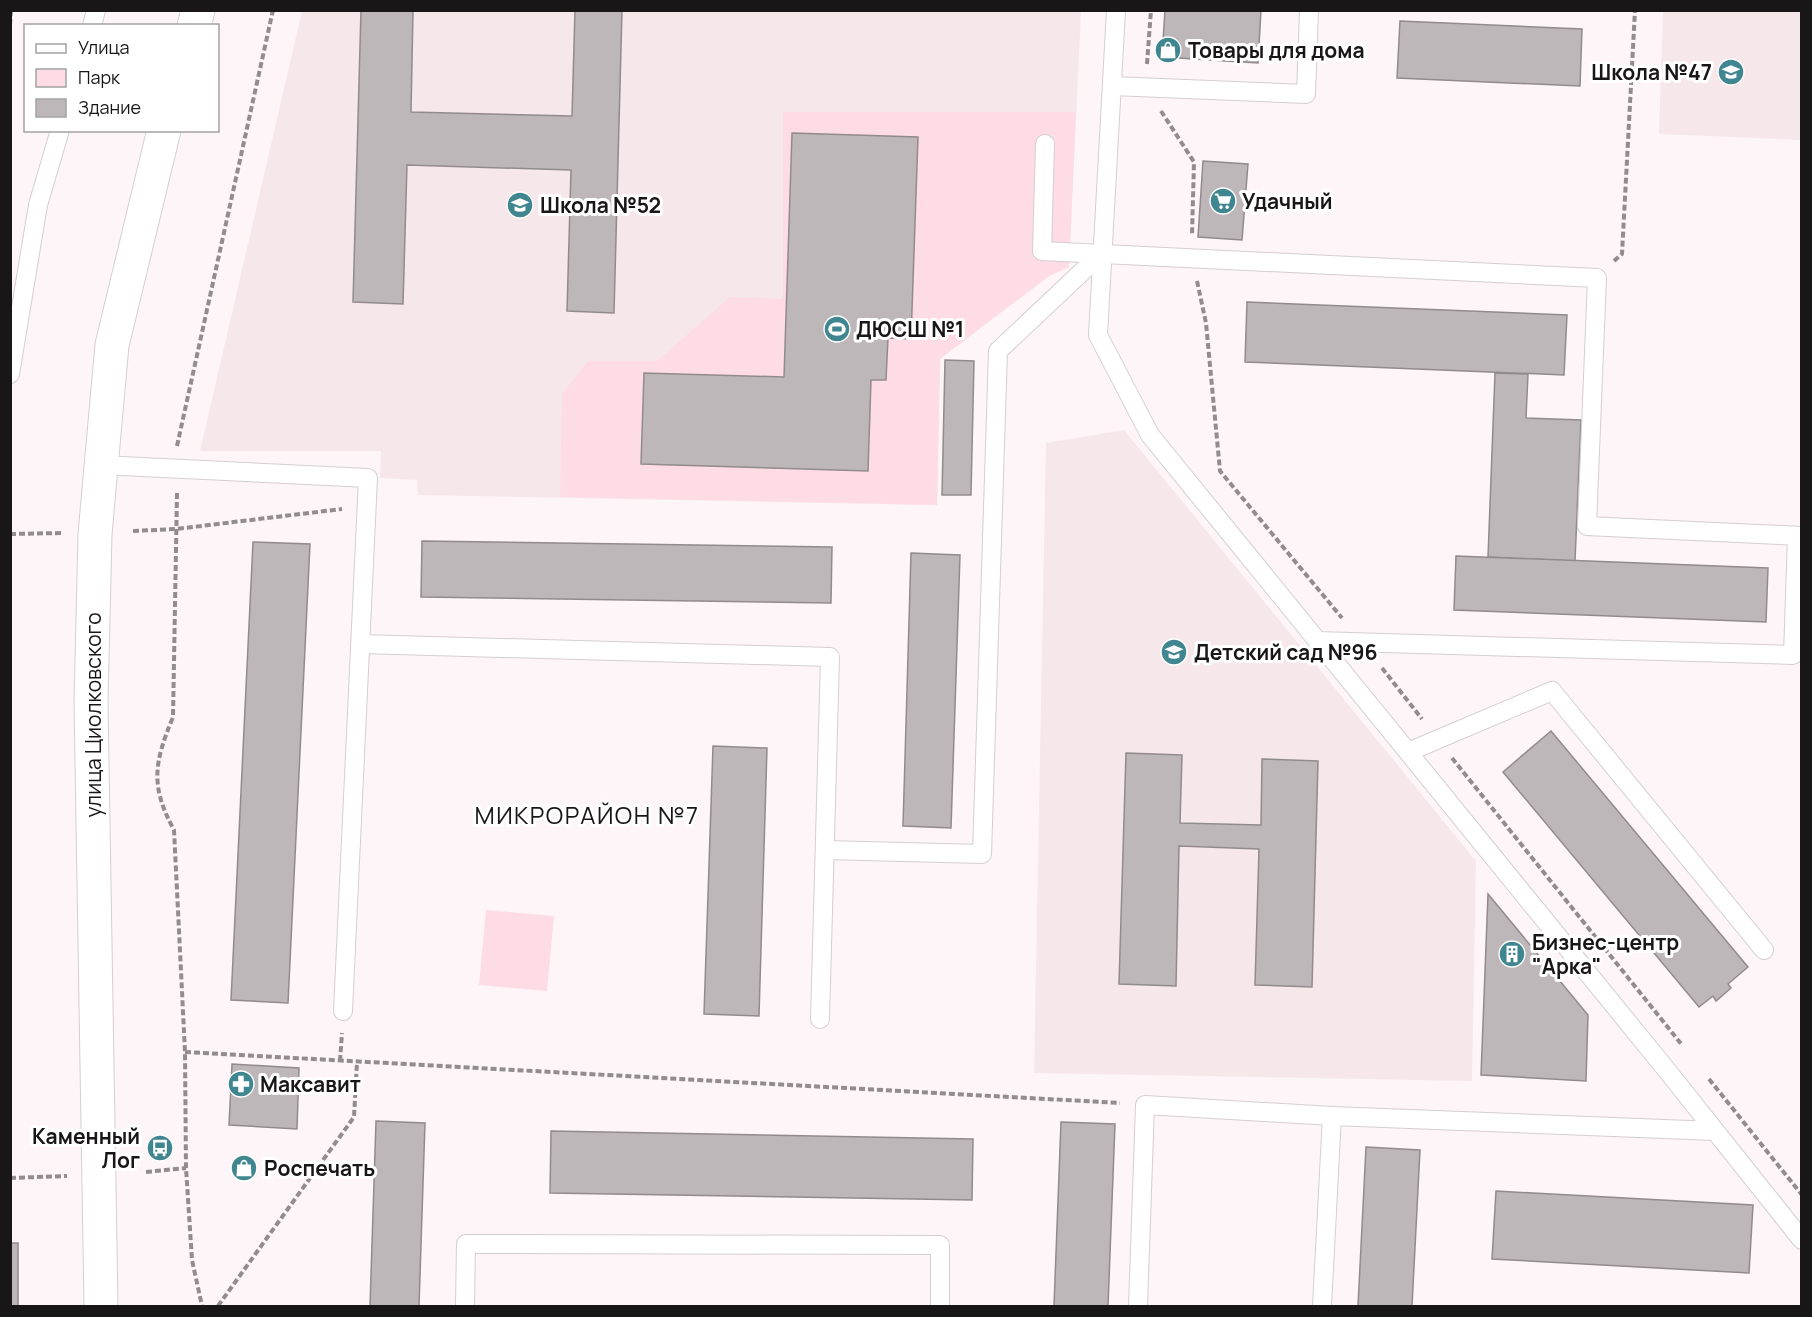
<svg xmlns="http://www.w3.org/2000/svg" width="1812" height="1317" viewBox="0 0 1812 1317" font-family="Manrope,sans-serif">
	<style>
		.built { fill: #f6e7eb }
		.green { fill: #fedce6 }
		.building { fill: #bdb7b9; stroke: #928b8d; stroke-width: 1.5 }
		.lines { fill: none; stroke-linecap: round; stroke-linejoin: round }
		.service-casing { stroke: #d5ced0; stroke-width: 20 }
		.secondary-casing { stroke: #d5ced0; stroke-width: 35 }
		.path { stroke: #918c8e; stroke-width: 4; stroke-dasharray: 6 3; stroke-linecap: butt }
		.service { stroke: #fff; stroke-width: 18 }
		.secondary { stroke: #fff; stroke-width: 33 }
		.labels { text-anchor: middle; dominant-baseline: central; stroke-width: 6; stroke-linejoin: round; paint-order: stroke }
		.poi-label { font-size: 21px; font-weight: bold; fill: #181616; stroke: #fff; text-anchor: start }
		.street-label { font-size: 21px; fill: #181616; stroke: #fff }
		.quarter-label { font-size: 24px; letter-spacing: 1.5px; fill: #181616; stroke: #fff }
	</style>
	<rect width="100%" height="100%" fill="#fdf5f8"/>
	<g class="built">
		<path d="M302 11H1081L1069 267 1049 276 940 359 937 505 418 495 417 480 380 478 381 451H200Z"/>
		<path d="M1663 11H1801V140L1659 134Z"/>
		<path d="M1124 430 1476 861 1472 1081 1034 1073 1046 443Z"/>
	</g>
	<g class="green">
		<path d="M783 112H1076L1069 267 1049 276 940 359 937 505 560 497 562 394 588 361H657L730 297 783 299Z"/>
		<path d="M486 910 554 916 547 991 479 985Z"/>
	</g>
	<g class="building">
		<path d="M361 10H413L411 112 572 116 575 10H622L614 313 567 311 571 170 407 165 403 304 353 302Z"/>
		<path d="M1165 10H1261L1258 63 1162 57Z"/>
		<path d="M1400 21 1582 29 1580 86 1397 78Z"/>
		<path d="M792 133 918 137 911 339 888 338 886 380H871L868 471 641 464 644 373 784 377Z"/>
		<path d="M1203 161 1248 164 1242 240 1198 237Z"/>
		<path d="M1247 302 1567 315 1564 375 1245 362Z"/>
		<path d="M945 360 974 361 971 495H942Z"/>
		<path d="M1495 373 1528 374 1526 418 1581 420 1575 561 1488 557Z"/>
		<path d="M422 541 832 547 831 603 421 597Z"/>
		<path d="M253 542 310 544 288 1003 231 1000Z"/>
		<path d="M911 553 960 555 951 828 903 826Z"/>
		<path d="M1456 556 1768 568 1766 622 1454 610Z"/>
		<path d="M1551 731 1748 967 1728 984 1731 988 1716 1001 1713 996 1699 1007 1503 772Z"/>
		<path d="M713 746 767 748 759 1016 704 1014Z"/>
		<path d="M1126 753 1182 755 1180 823 1261 825 1262 759 1318 761 1312 987 1255 985 1259 849 1179 846 1176 986 1119 984Z"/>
		<path d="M1488 894 1588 1015 1586 1081 1481 1075Z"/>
		<path d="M232 1064 299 1068 297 1129 229 1125Z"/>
		<path d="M376 1121 425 1123 419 1306H370Z"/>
		<path d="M1061 1122 1115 1124 1108 1306H1054Z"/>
		<path d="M551 1131 973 1139 972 1200 550 1193Z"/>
		<path d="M1366 1147 1420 1150 1412 1306H1358Z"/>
		<path d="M1496 1191 1753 1205 1749 1273 1492 1259Z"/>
		<rect x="10" y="1243" width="8" height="63"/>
	</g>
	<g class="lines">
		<defs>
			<g id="service">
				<path d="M1116 10 1098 335 1150 435 1665 1068 1802 1240"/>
				<path d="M92 26 96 10"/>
				<path d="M1112 86 1306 94 1309 10"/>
				<path d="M1045 144 1042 251 1597 278 1587 526 1802 536"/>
				<path d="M10 374 38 205 60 130"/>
				<path d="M101 465 368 478 343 1011"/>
				<path d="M1317 641 1793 655 1797 536"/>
				<path d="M360 644 830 657 820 1019"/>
				<path d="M1408 752 1552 691 1764 950"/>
				<path d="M825 850 982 854 998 351 1102 253"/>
				<path d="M465 1306 466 1244 940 1245V1306"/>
				<path d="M1138 1306 1145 1105 1332 1116"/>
				<path d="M1322 1306 1332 1116 1715 1131"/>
			</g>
			<g id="secondary">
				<path d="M194 26 198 10"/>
				<path d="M101 1306 91 702 95 534 112 345 164 130"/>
			</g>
		</defs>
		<use href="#service" class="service-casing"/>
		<use href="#secondary" class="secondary-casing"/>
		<g class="path">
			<path d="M10 25 11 10"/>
			<path d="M1147 64 1151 10"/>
			<path d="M1161 111 1194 162 1192 235"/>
			<path d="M1614 261 1622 254 1635 10"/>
			<path d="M1197 281 1206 323 1220 471 1342 618"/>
			<path d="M177 446 273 10"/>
			<path d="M177 493 173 717C154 763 150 786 174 830L185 1052 186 1168 192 1260 202 1306"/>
			<path d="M133 531 176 529 342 509"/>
			<path d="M10 534 62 533"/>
			<path d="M1382 668 1422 719"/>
			<path d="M1452 758 1682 1045"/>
			<path d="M185 1052 1120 1103"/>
			<path d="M340 1061 342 1033"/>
			<path d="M1709 1079 1802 1195"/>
			<path d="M146 1172 186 1168"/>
			<path d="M10 1178 67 1176"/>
			<path d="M218 1306 354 1117 357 1062"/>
		</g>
		<use href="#service" class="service"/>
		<use href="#secondary" class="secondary"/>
	</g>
	<defs>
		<symbol id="shop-disc" viewBox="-11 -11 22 22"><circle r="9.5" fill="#408690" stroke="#fff"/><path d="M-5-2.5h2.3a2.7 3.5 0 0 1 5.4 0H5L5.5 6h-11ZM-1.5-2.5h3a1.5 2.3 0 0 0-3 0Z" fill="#fff"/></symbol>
		<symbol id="school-disc" viewBox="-11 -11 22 22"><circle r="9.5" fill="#408690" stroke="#fff"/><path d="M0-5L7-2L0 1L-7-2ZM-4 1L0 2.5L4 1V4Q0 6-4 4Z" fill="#fff"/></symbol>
		<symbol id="supermarket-disc" viewBox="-11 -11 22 22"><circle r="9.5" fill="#408690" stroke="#fff"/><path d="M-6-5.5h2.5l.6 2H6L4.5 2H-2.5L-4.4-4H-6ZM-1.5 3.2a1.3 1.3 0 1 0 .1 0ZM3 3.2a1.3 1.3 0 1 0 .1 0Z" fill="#fff"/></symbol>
		<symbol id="stadium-disc" viewBox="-11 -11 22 22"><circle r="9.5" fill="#408690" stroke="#fff"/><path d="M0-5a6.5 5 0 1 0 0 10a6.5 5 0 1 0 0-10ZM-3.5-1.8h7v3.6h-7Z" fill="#fff"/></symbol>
		<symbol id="building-disc" viewBox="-11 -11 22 22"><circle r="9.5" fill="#408690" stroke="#fff"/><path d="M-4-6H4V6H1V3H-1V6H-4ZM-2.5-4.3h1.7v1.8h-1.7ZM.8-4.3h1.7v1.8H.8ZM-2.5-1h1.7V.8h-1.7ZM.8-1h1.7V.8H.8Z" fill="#fff"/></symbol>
		<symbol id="pharmacy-disc" viewBox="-11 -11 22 22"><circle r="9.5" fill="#408690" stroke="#fff"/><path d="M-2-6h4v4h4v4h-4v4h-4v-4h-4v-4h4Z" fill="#fff"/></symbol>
		<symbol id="bus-disc" viewBox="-11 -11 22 22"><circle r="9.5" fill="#408690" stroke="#fff"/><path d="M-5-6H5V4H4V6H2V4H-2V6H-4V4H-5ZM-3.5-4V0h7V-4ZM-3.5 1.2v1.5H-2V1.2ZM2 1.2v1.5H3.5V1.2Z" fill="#fff"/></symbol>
	</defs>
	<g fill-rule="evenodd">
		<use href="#shop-disc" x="1153" y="35" width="30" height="30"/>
		<use href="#school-disc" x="1716" y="57" width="30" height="30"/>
		<use href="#supermarket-disc" x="1208" y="186" width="30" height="30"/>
		<use href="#school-disc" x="505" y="190" width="30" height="30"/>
		<use href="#stadium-disc" x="822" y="314" width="30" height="30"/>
		<use href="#school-disc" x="1159" y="637" width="30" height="30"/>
		<use href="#building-disc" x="1497" y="939" width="30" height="30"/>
		<use href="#pharmacy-disc" x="226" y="1069" width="30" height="30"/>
		<use href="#bus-disc" x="145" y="1133" width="30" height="30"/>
		<use href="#shop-disc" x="229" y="1153" width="30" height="30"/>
	</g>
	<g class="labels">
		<g class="poi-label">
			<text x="1188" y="50">Товары для дома</text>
			<text x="1712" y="72" text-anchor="end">Школа №47</text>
			<text x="1242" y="201">Удачный</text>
			<text x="540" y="205">Школа №52</text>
			<text x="856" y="329">ДЮСШ №1</text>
			<text x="1194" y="652">Детский сад №96</text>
			<text x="1532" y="942">Бизнес-центр<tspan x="1532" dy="24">"Арка"</tspan></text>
			<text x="260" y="1084">Максавит</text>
			<text x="140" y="1136" text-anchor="end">Каменный<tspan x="140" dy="24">Лог</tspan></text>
			<text x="264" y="1168">Роспечать</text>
		</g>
		<g class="street-label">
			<text transform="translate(93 715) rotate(-90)">улица Циолковского</text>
		</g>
		<g class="quarter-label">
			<text x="587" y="814">МИКРОРАЙОН №7</text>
		</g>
	</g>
	<rect width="1812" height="1317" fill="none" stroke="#181616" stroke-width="24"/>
	<rect x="24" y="24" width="195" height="108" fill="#ffffff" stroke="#a3a2a2" stroke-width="1.5"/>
	<rect x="36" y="44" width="30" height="9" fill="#ffffff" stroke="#a3a2a2" stroke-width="1.5"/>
	<text x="78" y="54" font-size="18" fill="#181616">Улица</text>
	<rect x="36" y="69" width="30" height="18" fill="#fedce6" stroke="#a3a2a2" stroke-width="1.5"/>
	<text x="78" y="84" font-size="18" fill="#181616">Парк</text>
	<rect x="36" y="99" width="30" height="18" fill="#bdb7b9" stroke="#a3a2a2" stroke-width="1.5"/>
	<text x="78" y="114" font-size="18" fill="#181616">Здание</text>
</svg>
